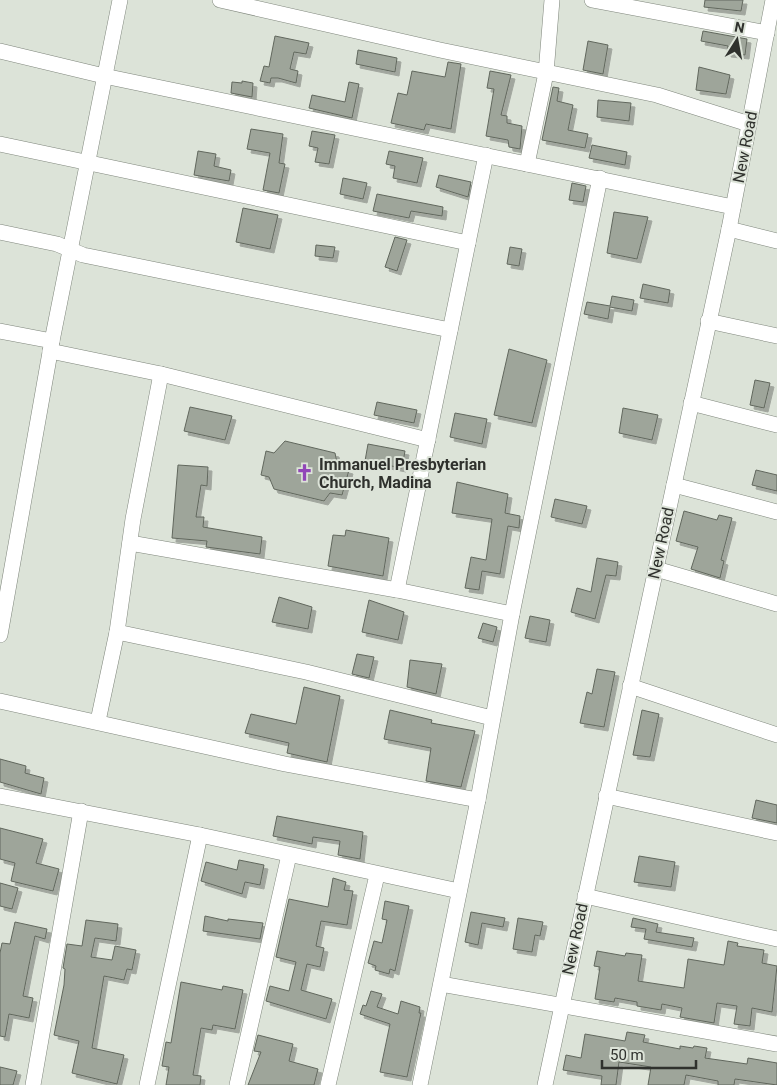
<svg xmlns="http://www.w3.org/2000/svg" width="777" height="1085" viewBox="0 0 777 1085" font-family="Roboto,sans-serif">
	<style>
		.building { fill: #9ea59a; stroke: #61675d; filter: url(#shadow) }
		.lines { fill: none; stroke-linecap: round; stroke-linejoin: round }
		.minor-casing { stroke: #7f867c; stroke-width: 16 }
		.minor { stroke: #fff; stroke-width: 15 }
		.labels { text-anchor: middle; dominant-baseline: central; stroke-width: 4; stroke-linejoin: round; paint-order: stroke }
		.street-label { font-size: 16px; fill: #2f312d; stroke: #dce3d8 }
		.poi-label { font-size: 16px; font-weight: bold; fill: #2f312d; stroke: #dce3d8; text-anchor: start }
	</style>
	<defs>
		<filter id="shadow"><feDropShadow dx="4" dy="4" stdDeviation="0" flood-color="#0004"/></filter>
	</defs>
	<rect width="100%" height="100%" fill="#dce3d8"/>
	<g class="building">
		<path d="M705 0H743L741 11 704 7Z"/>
		<path d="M703 31 747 39 745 55 727 53 728 46 701 41Z"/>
		<path d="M275 36 309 43 306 54 294 52 290 69 298 71 296 83 278 78H271L270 83 260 81 264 66 269 67Z"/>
		<path d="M588 41 608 45 603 74 583 70Z"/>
		<path d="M358 50 397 58 395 72 356 64Z"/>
		<path d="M448 62 461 64 451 129 426 124 424 130 391 123 398 93 407 95 412 71 445 77Z"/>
		<path d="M699 67 730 75 726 94 696 90Z"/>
		<path d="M490 71 511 75 501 115 507 116V123L522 126 520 149 509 147 508 140 486 136 494 89 487 88Z"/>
		<path d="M242 81 253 83 252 97 231 93 232 82 242 83Z"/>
		<path d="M349 82 359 84 352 118 309 108 312 95 345 102Z"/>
		<path d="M553 87 559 88 557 101 573 105 568 130 588 134 585 148 542 140Z"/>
		<path d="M598 100 631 103 629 121 597 117Z"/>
		<path d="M251 129 283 134 279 163 285 164 279 193 263 190 270 153 247 149Z"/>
		<path d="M312 131 335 135 329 164 315 162 318 148 309 146Z"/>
		<path d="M592 145 627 152 625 165 589 158Z"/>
		<path d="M198 151 216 154 214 166 231 170 229 181 194 175Z"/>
		<path d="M389 151 423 158 417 183 393 178 395 166 386 164Z"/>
		<path d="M439 175 471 182 468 197 436 187Z"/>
		<path d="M343 178 367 183 363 199 340 194Z"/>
		<path d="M572 183 586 186 583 202 569 200Z"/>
		<path d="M377 194 443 207 442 216 411 211 409 218 373 211Z"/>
		<path d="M243 208 278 215 270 249 236 242Z"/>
		<path d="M614 212 648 217 637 259 607 253Z"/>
		<path d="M395 237 407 240 397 271 385 267Z"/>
		<path d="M316 245 335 247 333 258 315 256Z"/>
		<path d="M510 247 522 249 519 266 507 264Z"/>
		<path d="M643 284 670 290 668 303 640 298Z"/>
		<path d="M612 296 634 300 632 311 610 307 608 319 584 314 587 302 610 306Z"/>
		<path d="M509 349 547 360 532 423 494 415Z"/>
		<path d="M755 380 770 383 764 408 750 405Z"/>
		<path d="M377 402 417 410 414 423 374 415Z"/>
		<path d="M190 407 232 416 225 440 184 431Z"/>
		<path d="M623 408 658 415 652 440 619 433Z"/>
		<path d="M455 413 487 419 482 444 450 437Z"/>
		<path d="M285 441 335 453 338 467 349 470 342 495 330 493 324 501 274 489 269 477 261 475 266 451 274 453Z"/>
		<path d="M368 444 405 451 402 468 365 461Z"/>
		<path d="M178 465 208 467 207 486 201 485 196 517H204L203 527 262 537 260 554 206 547 207 541 172 538Z"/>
		<path d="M756 470 777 475V491L752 485Z"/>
		<path d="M457 482 508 494 505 513 520 516 519 528 508 526 500 574 482 571 479 590 465 588 471 557 486 560 492 519 452 513Z"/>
		<path d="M555 499 587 506 582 524 551 517Z"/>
		<path d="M684 511 717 520 719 515 732 518 721 560 724 561 720 578 691 569 698 547 676 541Z"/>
		<path d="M346 530 389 538 383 576 328 566 333 535 345 536Z"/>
		<path d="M597 558 618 562 616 576 606 575 595 619 571 612 577 588 591 592Z"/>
		<path d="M279 597 312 607 308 629 272 622Z"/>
		<path d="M369 600 404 612 398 640 362 632Z"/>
		<path d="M530 616 550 620 546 642 525 638Z"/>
		<path d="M483 623 497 627 493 642 478 638Z"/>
		<path d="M357 654 374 657 369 678 352 674Z"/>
		<path d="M410 660 442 664 436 694 407 687Z"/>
		<path d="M597 669 615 672 604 727 580 723 587 692 592 694Z"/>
		<path d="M304 687 340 696 327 762 287 753 289 743 245 733 251 714 296 724Z"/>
		<path d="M390 710 432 720 431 723 475 731 461 787 426 781 431 748 384 739Z"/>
		<path d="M642 710 659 714 650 757 633 755Z"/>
		<path d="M0 759 26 766 25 773 44 778 41 794 0 782Z"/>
		<path d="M756 800 777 805V823L752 818Z"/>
		<path d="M277 816 363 832 360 859 338 855 340 841 313 837 312 844 273 836Z"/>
		<path d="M0 828 43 839 36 863 59 869 53 891 11 881 15 863 0 859Z"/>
		<path d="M639 856 675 862 671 887 634 882Z"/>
		<path d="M239 860 264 865 260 885 245 882 242 894 201 881 206 862 237 870Z"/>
		<path d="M333 878 346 882 344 890 353 891 347 925 321 921 316 946 324 948 320 967 307 964 301 990 332 999 326 1019 266 1001 270 986 289 991 296 962 276 957 289 899 328 907Z"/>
		<path d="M0 883 18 888 12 909 0 906Z"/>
		<path d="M385 901 409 906 395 971 390 969 389 974 375 970 376 966 368 963 374 941 382 943 387 920 382 919Z"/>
		<path d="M471 912 505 918 503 927 482 923 478 945 465 942Z"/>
		<path d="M205 916 228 921V919L263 923 260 939 203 931Z"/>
		<path d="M518 918 543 922 540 936 535 935 532 952 513 949Z"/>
		<path d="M633 918 658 924 656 932 694 938 692 947 644 939 646 929 631 927Z"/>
		<path d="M86 920 118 924 116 941 95 938 91 957 112 960 115 946 136 950 132 970 127 969 124 980 104 976 92 1048 124 1055 117 1084 72 1073 79 1041 54 1035 64 985 65 969 63 968 67 944 82 946Z"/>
		<path d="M15 922 47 929 45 939 35 936 29 965 23 996 33 998 29 1018 9 1014 5 1037 0 1036V953L2 943 10 944Z"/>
		<path d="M728 941 738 943 737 946 764 950 762 963 777 966 772 1012 752 1008 750 1026 734 1024 737 1006 717 1003 714 1023 680 1017 682 1008 662 1004 661 1010 637 1006V1002L615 998 614 1002 595 999 600 967 594 966 597 951 625 956 626 953 642 955 638 981 684 988 688 959 724 965Z"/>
		<path d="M181 982 222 990 223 986 243 990 235 1029 213 1025 212 1030 201 1028 193 1075 201 1076 200 1085H166L169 1067 162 1066 166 1042 171 1043Z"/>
		<path d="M371 991 382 994 377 1007 398 1014 401 1001 420 1007 419 1013H421L407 1077 380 1072 390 1024 360 1014 363 1005 366 1006Z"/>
		<path d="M627 1032 645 1035 643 1042 680 1049V1046L693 1048 694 1046 707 1048 705 1058 747 1064 748 1058 777 1063V1085L735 1079 734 1085H718V1081L686 1075 684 1085H648L651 1067 619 1062 616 1085H601L602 1076 563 1070 566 1055 581 1058 585 1034 625 1041Z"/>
		<path d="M258 1035 293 1044 289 1061 318 1069 314 1085H248L261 1052 254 1051Z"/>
		<path d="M0 1067 17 1071 13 1085H0Z"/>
	</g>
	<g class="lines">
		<defs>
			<g id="minor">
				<path d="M220 0 440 50 657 95 749 124"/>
				<path d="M592 0 767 33"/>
				<path d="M0 51 104 76 733 207"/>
				<path d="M0 144 468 243"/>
				<path d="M527 164 546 73 552 0"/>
				<path d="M729 229 777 241"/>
				<path d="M0 232 57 244 83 255 450 330"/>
				<path d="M708 321 777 336"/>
				<path d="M0 331 52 341"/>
				<path d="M50 351 161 374 428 440"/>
				<path d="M691 403 777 425"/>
				<path d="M674 485 777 512"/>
				<path d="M130 543 397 590 512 614"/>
				<path d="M656 569 777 604"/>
				<path d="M397 590 486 155"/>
				<path d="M117 632 306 672 492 718"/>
				<path d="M0 635 52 341 120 0"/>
				<path d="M630 686 777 735"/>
				<path d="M0 701 285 764 478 800"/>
				<path d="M98 721 117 632 133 519 161 374"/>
				<path d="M0 796 200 835 459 891"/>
				<path d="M606 796 777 833"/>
				<path d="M585 896 777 939"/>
				<path d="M441 984 777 1044"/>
				<path d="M33 1085 81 811"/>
				<path d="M147 1085 200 835"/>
				<path d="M237 1085 289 855"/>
				<path d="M328 1085 377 875"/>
				<path d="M420 1085 478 800 512 614 600 178"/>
				<path d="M545 1085 729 229 773 0"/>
			</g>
		</defs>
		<use href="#minor" class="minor-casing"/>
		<use href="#minor" class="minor"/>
	</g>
	<defs>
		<symbol id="church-bare" viewBox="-9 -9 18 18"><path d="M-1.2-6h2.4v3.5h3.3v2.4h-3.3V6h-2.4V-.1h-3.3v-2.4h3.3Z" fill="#9146b8" stroke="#dce3d8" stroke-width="2.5" paint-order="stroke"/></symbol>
	</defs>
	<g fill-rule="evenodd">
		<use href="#church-bare" x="292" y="460" width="25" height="25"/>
	</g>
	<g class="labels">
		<g class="street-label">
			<text transform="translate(745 147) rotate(-79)">New Road</text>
			<text transform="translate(661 543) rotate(-78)">New Road</text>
			<text transform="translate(575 939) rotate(-78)">New Road</text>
		</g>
		<g class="poi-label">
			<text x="319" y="464">Immanuel Presbyterian<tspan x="319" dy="18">Church, Madina</tspan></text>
		</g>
	</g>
	<g transform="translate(737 40) rotate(11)" stroke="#dce3d8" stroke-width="4" paint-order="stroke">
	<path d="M0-4L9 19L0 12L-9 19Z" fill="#2f312d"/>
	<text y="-8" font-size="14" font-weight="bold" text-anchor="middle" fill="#2f312d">N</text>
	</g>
	<path d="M602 1060v8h94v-8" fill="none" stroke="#2f312d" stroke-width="2.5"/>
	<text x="610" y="1060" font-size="15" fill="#2f312d" stroke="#dce3d8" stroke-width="4" paint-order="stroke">50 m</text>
</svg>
